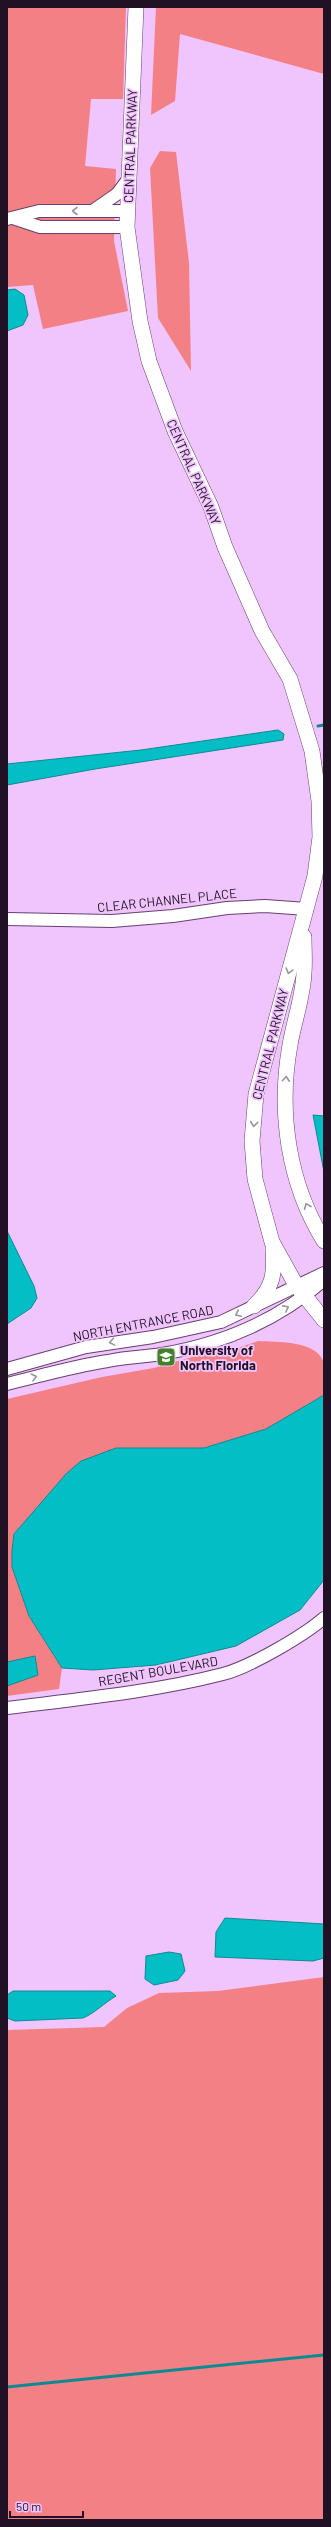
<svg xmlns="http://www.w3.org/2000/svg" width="331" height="2527" viewBox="0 0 331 2527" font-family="Barlow,sans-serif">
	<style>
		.green { fill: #f38085 }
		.water { fill: #03bec4; stroke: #0c8a94 }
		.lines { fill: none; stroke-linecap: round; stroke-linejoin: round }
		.stream { stroke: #0c8a94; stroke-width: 3 }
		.minor-casing { stroke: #654070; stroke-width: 14 }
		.tertiary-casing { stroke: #654070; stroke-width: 16 }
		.minor { stroke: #fff; stroke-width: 12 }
		.tertiary { stroke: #fff; stroke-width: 15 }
		.oneway { stroke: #9b949d }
		.labels { text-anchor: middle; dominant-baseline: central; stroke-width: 3.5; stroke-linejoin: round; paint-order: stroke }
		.street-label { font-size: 13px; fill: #201125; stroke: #f0c4fd }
		.poi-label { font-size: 13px; font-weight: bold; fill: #201125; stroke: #f0c4fd; text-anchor: start }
	</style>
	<rect width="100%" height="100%" fill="#f0c4fd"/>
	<g class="green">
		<path d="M7 7H126L123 99H91L85 166 116 169 114 241 128 311 43 329 33 285 7 287Z"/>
		<path d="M156 7H324V74L180 34 175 101 151 115Z"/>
		<path d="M160 151 176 152 189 263 191 371 158 318 150 168Z"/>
		<path d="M258 1341C276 1342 319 1340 324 1364 326 1373 324 1386 324 1395L266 1429 204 1448H116L14 1534 12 1567 29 1616 62 1668 59 1689 7 1696V1399L102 1377 154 1368 199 1355 226 1352Z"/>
		<path d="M324 1977V2520H7V2030L104 2027 127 2008 159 1993 218 1991Z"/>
	</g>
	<g class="water">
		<path d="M15 289 24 295 28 315 23 325 7 331V290Z"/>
		<path d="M278 730 284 734 283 740 95 769 7 785V764L141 750Z"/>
		<path d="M313 1115 324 1116V1172Z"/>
		<path d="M7 1231 34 1286 37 1298 31 1308 7 1324Z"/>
		<path d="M324 1395V1580L300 1610 236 1646 156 1665 93 1670 62 1668 29 1616 12 1567V1551L14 1534 66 1474 81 1461 116 1448H204L266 1429Z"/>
		<path d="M35 1656 38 1675 7 1686V1662Z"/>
		<path d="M225 1918 324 1924V1958L313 1961 215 1957 216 1932Z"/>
		<path d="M169 1952 181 1954 185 1971 178 1980 154 1985 145 1979 146 1956Z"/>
		<path d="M13 1991H110L116 1996C104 2003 95 2013 83 2018L15 2021 7 2018V1995Z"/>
	</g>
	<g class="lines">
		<g class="stream">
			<path d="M318 726 324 725"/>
			<path d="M7 2387 324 2355"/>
		</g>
		<defs>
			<g id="minor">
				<path d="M94 210 117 194 129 178"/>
				<path d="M13 218 40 227H127"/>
				<path d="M7 219 39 211H128"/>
				<path d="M7 919 112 921 173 916 227 908 265 906 307 909"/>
				<path d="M7 1369 86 1347 153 1337 221 1322 324 1273"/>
				<path d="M7 1384C40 1376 74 1366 108 1361 126 1357 144 1357 162 1354 222 1344 278 1320 324 1280"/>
				<path d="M7 1708C79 1699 153 1692 223 1674 250 1667 303 1636 324 1618"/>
			</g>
			<g id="tertiary">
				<path d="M136 7 127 227 140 321 149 361 175 431 211 507 225 547 262 631 290 679 312 751 319 801 320 837 315 876 256 1094 252 1141 255 1179 272 1242 296 1285 324 1320"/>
				<path d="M304 937C304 949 305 961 304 973 303 997 294 1021 290 1045 278 1111 288 1183 324 1241"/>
				<path d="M254 1306C273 1288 275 1274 273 1249"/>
			</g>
		</defs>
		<use href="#minor" class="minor-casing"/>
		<use href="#tertiary" class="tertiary-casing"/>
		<use href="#minor" class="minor"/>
		<use href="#tertiary" class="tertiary"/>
	</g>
	<defs><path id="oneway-chevron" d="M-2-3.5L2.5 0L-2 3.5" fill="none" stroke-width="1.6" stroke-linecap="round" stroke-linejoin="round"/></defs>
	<g class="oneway">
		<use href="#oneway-chevron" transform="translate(75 211) rotate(180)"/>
		<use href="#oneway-chevron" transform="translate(289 971) rotate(106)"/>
		<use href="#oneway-chevron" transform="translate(286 1079) rotate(-86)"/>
		<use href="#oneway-chevron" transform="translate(254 1124) rotate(95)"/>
		<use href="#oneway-chevron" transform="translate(307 1206) rotate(-112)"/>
		<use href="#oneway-chevron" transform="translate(286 1308) rotate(-28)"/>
		<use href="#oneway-chevron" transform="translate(238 1314) rotate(155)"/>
		<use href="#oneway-chevron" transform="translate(112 1342) rotate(170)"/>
		<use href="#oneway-chevron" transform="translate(34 1377) rotate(-14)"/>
	</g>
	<defs>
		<symbol id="university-square" viewBox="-11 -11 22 22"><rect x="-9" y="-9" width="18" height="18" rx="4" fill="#408326" stroke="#f0c4fd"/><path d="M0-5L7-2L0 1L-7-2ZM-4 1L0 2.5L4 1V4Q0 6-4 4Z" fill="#fff"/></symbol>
	</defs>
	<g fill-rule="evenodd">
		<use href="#university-square" x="155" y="1346" width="22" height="22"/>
	</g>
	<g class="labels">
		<g class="street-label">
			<text transform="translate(130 146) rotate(-88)">CENTRAL PARKWAY</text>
			<text transform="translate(194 472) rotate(66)">CENTRAL PARKWAY</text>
			<text transform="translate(167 900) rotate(-6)">CLEAR CHANNEL PLACE</text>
			<text transform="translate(270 1044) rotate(-76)">CENTRAL PARKWAY</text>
			<text transform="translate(143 1323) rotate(-11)">NORTH ENTRANCE ROAD</text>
			<text transform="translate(158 1671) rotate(-10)">REGENT BOULEVARD</text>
		</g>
		<g class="poi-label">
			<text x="180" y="1350">University of<tspan x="180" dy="15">North Florida</tspan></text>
		</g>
	</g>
	<rect width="331" height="2527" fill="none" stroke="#201125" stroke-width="16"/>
	<path d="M10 2511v6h73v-6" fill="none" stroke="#201125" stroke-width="2"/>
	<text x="16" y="2511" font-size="12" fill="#201125" stroke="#f0c4fd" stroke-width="3" paint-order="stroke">50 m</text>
</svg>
